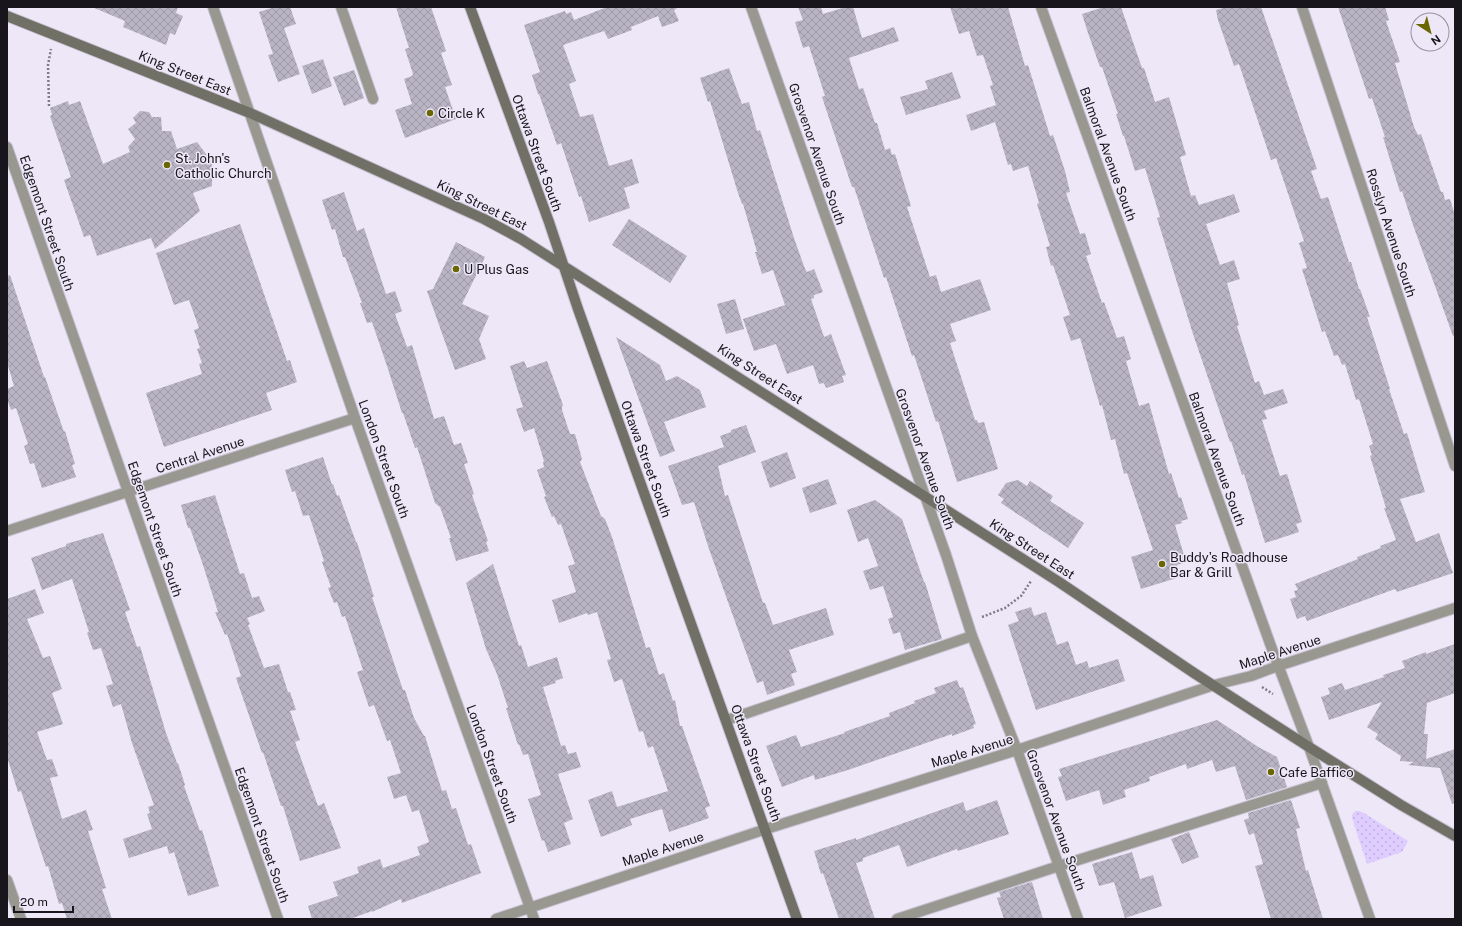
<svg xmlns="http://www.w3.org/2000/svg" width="1462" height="926" viewBox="0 0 1462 926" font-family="'Public Sans',sans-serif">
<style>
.grass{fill:url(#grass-dots)}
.building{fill:url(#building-cross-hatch)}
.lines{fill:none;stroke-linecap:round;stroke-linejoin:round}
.lane-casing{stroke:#c7c1d0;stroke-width:12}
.street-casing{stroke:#c7c1d0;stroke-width:12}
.secondary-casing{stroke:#c7c1d0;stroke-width:12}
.path{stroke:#7f7b86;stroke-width:2.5;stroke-dasharray:2 2;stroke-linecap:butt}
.lane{stroke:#989891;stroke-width:10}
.street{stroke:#989891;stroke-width:10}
.secondary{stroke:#707066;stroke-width:10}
.poi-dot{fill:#6a6700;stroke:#ede7f8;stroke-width:1.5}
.labels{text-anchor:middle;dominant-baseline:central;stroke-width:3;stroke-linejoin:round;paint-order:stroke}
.street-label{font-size:13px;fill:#18161c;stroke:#ede7f8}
.poi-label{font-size:13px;fill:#18161c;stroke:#ede7f8;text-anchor:start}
</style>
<defs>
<pattern id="grass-dots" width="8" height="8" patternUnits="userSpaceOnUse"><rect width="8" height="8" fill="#decdfe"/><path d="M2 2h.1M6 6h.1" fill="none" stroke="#beafd9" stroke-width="1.8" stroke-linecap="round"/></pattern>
<pattern id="building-cross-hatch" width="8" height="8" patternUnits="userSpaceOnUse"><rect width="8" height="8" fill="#b9b4c4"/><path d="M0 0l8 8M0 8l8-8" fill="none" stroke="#9e9aa8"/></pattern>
</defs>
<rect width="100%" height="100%" fill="#ede7f8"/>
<path class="grass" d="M1355,811H1359L1364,813L1408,841L1402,852L1367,864L1352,818V815Z"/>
<path class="building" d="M92,7H178L176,13L183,16L175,35L170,33L166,45L123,27L125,21Z
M275,7H290L296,24L284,28L300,74L278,82L268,55L273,54L259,12Z
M396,7H431L446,51L441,53L452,85L445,87L456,119L405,138L395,110L412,104L404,79L412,76L413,74L405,49L409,48Z
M607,7H679L674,10L679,21L662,27L658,16L631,27L632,30L608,39L604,31L563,45L576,81L569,84L580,117L593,114L609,166L632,159L639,183L624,188L630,208L589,222L581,196L579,197L561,143L557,145L539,94H538L532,75L540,72L524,25L565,11L566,14L571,12L574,20Z
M798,7H821L823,14L846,7H853L862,38L894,27L899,41L849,58L859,89L863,88L875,123H877L885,150L890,148L892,155L895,154L911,206L907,207L930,277L936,275L941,292L980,279L991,310L950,324L956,341L950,343L975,420H977L978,423L984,422L998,469L957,482L938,421L936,422L914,355L912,356L886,277L884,278L854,187H852L822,97L825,96L809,46L803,48L795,22L803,20Z
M950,7H1008L1025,66L1028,65L1050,136L1053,135L1065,171L1070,192L1066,193L1080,234L1085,233L1091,254L1086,256L1102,303L1104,302L1117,338L1124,336L1131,359L1126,361L1139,406L1149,403L1169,474L1171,473L1179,498L1181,497L1188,519L1181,521L1182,523L1175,525L1186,562L1177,565L1180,577L1141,589L1131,557L1153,550L1127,473L1124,474L1115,439L1111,440L1102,405L1100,406L1080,338L1071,341L1063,317L1070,315L1053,265L1051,266L1046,247L1050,246L1037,204L1039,203L1028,166L1013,171L1011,164L1008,165L995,122L971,131L966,115L996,105L990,86L993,85L983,55L977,56L969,31L959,34Z
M1104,7H1121L1142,68H1144L1155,102L1169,97L1186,155L1180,157L1191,196L1195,195L1199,205L1234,194L1240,212L1206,224L1220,265L1234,260L1240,279L1227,283L1239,325L1237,326L1255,383L1259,381L1264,395L1283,389L1288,403L1264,411L1267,419L1262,420L1280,476L1287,474L1302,522L1296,524L1299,532L1265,543L1244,474L1242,475L1231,441L1230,442L1193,334L1157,218L1160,217L1145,168L1135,171L1124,136H1123L1116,114H1118L1102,67H1100L1088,33L1082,14Z
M1227,7H1261L1317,169L1311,171L1321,199L1328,197L1349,262H1351L1359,289H1360L1370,317H1367L1390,389H1389L1404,434L1407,433L1425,492L1400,499L1416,542L1439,533L1453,573L1397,592L1395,589L1307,621L1305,616L1297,619L1290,599L1296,597L1294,591L1298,590L1295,584L1358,559L1357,557L1381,548L1380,546L1396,540L1384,508H1386L1370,456L1372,455L1369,446L1373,444L1359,399L1356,400L1345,364L1342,365L1338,355L1334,356L1325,331L1322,332L1302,269L1307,268L1299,243L1304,241L1276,158L1271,160L1239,64L1234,66L1218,20L1216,10Z
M1338,7H1385L1389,20L1386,21L1400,62L1395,63L1414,127L1418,135L1421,134L1441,192H1443L1445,200L1450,199L1455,215V336H1453L1413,225L1402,191L1400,192L1383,137H1385L1372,98L1369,99Z
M323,59L332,86L312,94L302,66Z
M729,68L742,104L749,102L757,131L760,130L794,238L805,269L807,272L814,269L823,292L814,295V298L811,299L824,337L831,334L846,375L842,376L844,382L826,388L824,383L819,384L813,365L787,374L776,344L754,351L743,319L785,305L773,270L762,274L755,252H757L743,204H742L738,193L710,101L708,102L700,78Z
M354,70L364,98L344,106L333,77Z
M952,72L961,98L906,115L900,97L928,89L925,81Z
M68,101L69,105L80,101L103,164L130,152L128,147L135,139L128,129L136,123L133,118L140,111L149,112L152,117H161L162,131H171L177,149L197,142L212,162V186L193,193L200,211L155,249L151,238L97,256L90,235L84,237L64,180L71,177L50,116L52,115L50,108Z
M344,192L357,231L364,228L386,294L395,291L402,311L395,314L407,347L412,345L434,419L444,416L454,445L461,443L468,463L464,464L474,494L472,495L488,541L486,542L489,551L456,561L449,538H451L440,507L435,503L417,447L415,448L403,413H402L387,366L372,322L367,323L360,303H362L345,257H343L335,229L332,230L322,200Z
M629,219L687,256L670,283L612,245Z
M240,224L287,361L290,360L297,382L266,393L272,410L164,447L146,393L202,374L199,364L202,363L197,349L200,348L194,330L199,328L189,300L174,305L156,253Z
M456,242L485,257L462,304L489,316L479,339L486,359L455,370L427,291L433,289Z
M10,275L44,377H45L64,432L65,431L75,464L72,465L76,477L42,488L34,463L30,464L24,446L28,444L16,408L11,410L7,399V389L14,386L7,362V276Z
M735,299L744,329L726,334L717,304Z
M616,337L660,365L666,381L677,376L700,390L706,407L664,422L675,451L660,457Z
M524,361L527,368L547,361L563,405L562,406V410L570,434H575L582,459L580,462L601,516L605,519L612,537L646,648L650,647L659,675L664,673L673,701L675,700L680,726H682L710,806L705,808L709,818L669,832L662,809L630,819L632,825L601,837L588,800L612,791L617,807L668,791L653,746L648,748L643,731L639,732L622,679L614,682L607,660L611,659L597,612L588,615L587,613L559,623L552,600L576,592L568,566L575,564L561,524L558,525L554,516L552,517L544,497L546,496L537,470L544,467L543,462L544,461L534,428L524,432L516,409L523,407L510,366Z
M746,425L756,452L718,466L725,496L728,495L763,603H765L773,625L826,608L834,635L789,650L797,672L791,674L795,685L767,695L763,681L757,683L709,549L694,502L682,505L668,466L724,447L720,436L731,432V430Z
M787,452L796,478L770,488L761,462Z
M323,457L332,485L333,484L337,496L339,495L356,542H357L374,597H372L403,690H405L414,718L424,736H425L442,791L446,790L452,809L456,808L468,845L471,844L481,873L402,903L401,899L372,912V911L350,919H312L308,906L338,896L333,882L359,873L357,867L380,859L383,868L420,855L417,847L429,842L419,810L412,812L406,795L394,799L387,777L401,773L390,740L387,741L374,705L369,707L357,672L363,670L345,616L342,617L337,602L334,603L328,588L331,587L322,562L324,561L309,515L303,516L295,491L292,492L285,470Z
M828,479L837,504L810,513L802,488Z
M1018,480L1027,486L1030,481L1053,496L1050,501L1084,523L1068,548L1001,503L1004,499L998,495L1006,483Z
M215,495L240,574L244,573L252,598L259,596L265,611L247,618L250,624L248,625L264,668L279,664L288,692H290L296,710L290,711L300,740L295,742L318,806L324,803L341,848L300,861L283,806H281L263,752L262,753L236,678L241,676L227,634L225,635L215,612H218L202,562L190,528H188L181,505Z
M875,500L902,519L924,582H925L942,639L905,650L900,632L893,634L888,619L893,617L883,586L870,590L863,571L878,566L868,538L858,542L847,510Z
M103,533L130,610L125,612L137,647L140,646L166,733L177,763H178L185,785L184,786L200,831L202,830L219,886L188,896L174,852L169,854L167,846L129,858L123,839L152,829L147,814L150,813L148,807L154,805L132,743L121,704L113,707L106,686L113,684L101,648L93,650L87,633L89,632L72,579L42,590L31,558L66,546V544Z
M493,564L519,646L521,645L528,667L557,657L563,678L555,681L556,683L543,687L561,746L565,745L568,754L576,752L581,767L558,774L573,819L564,823L571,844L548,852L544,840L542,841L528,799L541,795L528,754L523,755L519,744L518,745L506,708H508L497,674L486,649L466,583Z
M35,589L44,613L27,619L43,658L50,656L62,689L52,693L63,724L37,732L47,760L52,759L58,776L50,778L62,819L86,810L93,830L88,831L106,888L102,889L112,919H67L62,903L59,904L48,866L46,867L21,791L18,792L7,757V599Z
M1031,607L1034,616L1046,612L1057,645L1068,641L1076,665L1087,661L1089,668L1118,659L1125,681L1036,710L1008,625L1019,621L1015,612Z
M1455,644V693L1427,703L1424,734H1428L1426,759L1455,749V803L1452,804L1440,768L1408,765L1414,762L1400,761L1401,756L1375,739L1378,734L1367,727L1382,702L1329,720L1321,697L1330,694L1328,688L1342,683L1345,690L1384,677L1383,675L1405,668L1402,661L1426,652V654Z
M957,680L960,688L963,687L976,724L973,725L974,728L952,736V734L848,770L815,780L814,775L782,787L766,746L796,735L801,747L845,733L844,732L890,716L889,713L915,703L914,701L936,693L934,688Z
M1217,720L1260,748L1277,757L1287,787L1246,800L1235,766L1216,772L1212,760L1187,769L1186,764L1149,777L1150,781L1124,790L1126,797L1103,805L1099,790L1066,801L1058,777L1062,776L1059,769Z
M997,800L1009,834L958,851L957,849L907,867L899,845L863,858V861L856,863L875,919H839L823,873L821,874L814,851L856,838V840L963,802L966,811Z
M1291,800L1300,828L1296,829L1306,871L1308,870L1323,919H1271L1255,866L1263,864L1254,833L1249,835L1244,820L1249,818L1248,813Z
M1189,832L1199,857L1182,864L1171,839Z
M1132,852L1140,879L1153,875L1162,906L1125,918L1114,882L1099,886L1092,864Z
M1032,882L1043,919H1004L997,898L1001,897L999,892Z"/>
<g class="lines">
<defs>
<path id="lane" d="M341,7L373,99
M727,720L972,636
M897,919L1059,866L1322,783"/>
<path id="street" d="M213,7L355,418L534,919
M751,7L946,555L972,636L1017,750L1078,919
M1041,7L1272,649L1309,747L1370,919
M1302,7L1455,466
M7,147L278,919
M7,531L355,418
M7,880L21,919
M496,919L766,829L1017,750L1214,685L1251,676L1278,666L1455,608"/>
<path id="secondary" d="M470,7L549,222L578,309L797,919
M7,16L250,113L484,219L521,239L1059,582L1194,673L1309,747L1401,805L1455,836"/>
</defs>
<use href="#lane" class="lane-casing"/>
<use href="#street" class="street-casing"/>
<use href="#secondary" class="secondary-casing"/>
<path class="path" d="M49,106L48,65L51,49
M982,617L1005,608L1021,596L1031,581
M1262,687L1273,694"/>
<use href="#lane" class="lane"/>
<use href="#street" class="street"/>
<use href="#secondary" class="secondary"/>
</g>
<g class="poi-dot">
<circle cx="430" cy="113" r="4"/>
<circle cx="167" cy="165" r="4"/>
<circle cx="456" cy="269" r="4"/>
<circle cx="1162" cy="564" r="4"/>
<circle cx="1271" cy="772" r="4"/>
</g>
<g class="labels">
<g class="street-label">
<text transform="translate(185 73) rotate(22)">King Street East</text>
<text transform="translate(537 153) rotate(70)">Ottawa Street South</text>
<text transform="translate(817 154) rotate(71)">Grosvenor Avenue South</text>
<text transform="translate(1108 154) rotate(70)">Balmoral Avenue South</text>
<text transform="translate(482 205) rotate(26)">King Street East</text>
<text transform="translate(47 223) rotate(71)">Edgemont Street South</text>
<text transform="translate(1391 233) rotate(72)">Rosslyn Avenue South</text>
<text transform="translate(760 374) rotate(33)">King Street East</text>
<text transform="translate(200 455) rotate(-18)">Central Avenue</text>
<text transform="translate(384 459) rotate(70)">London Street South</text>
<text transform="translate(646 459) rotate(70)">Ottawa Street South</text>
<text transform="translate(925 459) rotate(70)">Grosvenor Avenue South</text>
<text transform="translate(1217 459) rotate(70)">Balmoral Avenue South</text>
<text transform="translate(155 529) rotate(71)">Edgemont Street South</text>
<text transform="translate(1032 549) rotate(33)">King Street East</text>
<text transform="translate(1280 652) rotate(-18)">Maple Avenue</text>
<text transform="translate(972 751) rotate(-17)">Maple Avenue</text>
<text transform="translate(756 763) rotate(70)">Ottawa Street South</text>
<text transform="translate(492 764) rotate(70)">London Street South</text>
<text transform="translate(1056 820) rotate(70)">Grosvenor Avenue South</text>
<text transform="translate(262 835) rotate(71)">Edgemont Street South</text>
<text transform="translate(663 849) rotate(-18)">Maple Avenue</text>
</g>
<g class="poi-label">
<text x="438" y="113">Circle K</text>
<text x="175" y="158">St. John's<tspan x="175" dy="15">Catholic Church</tspan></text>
<text x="464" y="269">U Plus Gas</text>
<text x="1170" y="557">Buddy's Roadhouse<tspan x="1170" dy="15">Bar &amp; Grill</tspan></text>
<text x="1279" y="772">Cafe Baffico</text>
</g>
</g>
<rect width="1462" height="926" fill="none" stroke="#18161c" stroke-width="16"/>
<g transform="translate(1430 32) rotate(144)"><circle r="19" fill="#ede7f8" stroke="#9893a0"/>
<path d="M0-3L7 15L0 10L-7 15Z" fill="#6a6700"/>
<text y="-6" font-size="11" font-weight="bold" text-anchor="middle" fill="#18161c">N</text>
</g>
<path d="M14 906v6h59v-6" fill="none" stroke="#18161c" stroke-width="2"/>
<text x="20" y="906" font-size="12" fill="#18161c" stroke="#ede7f8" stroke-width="3" paint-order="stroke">20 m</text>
</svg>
